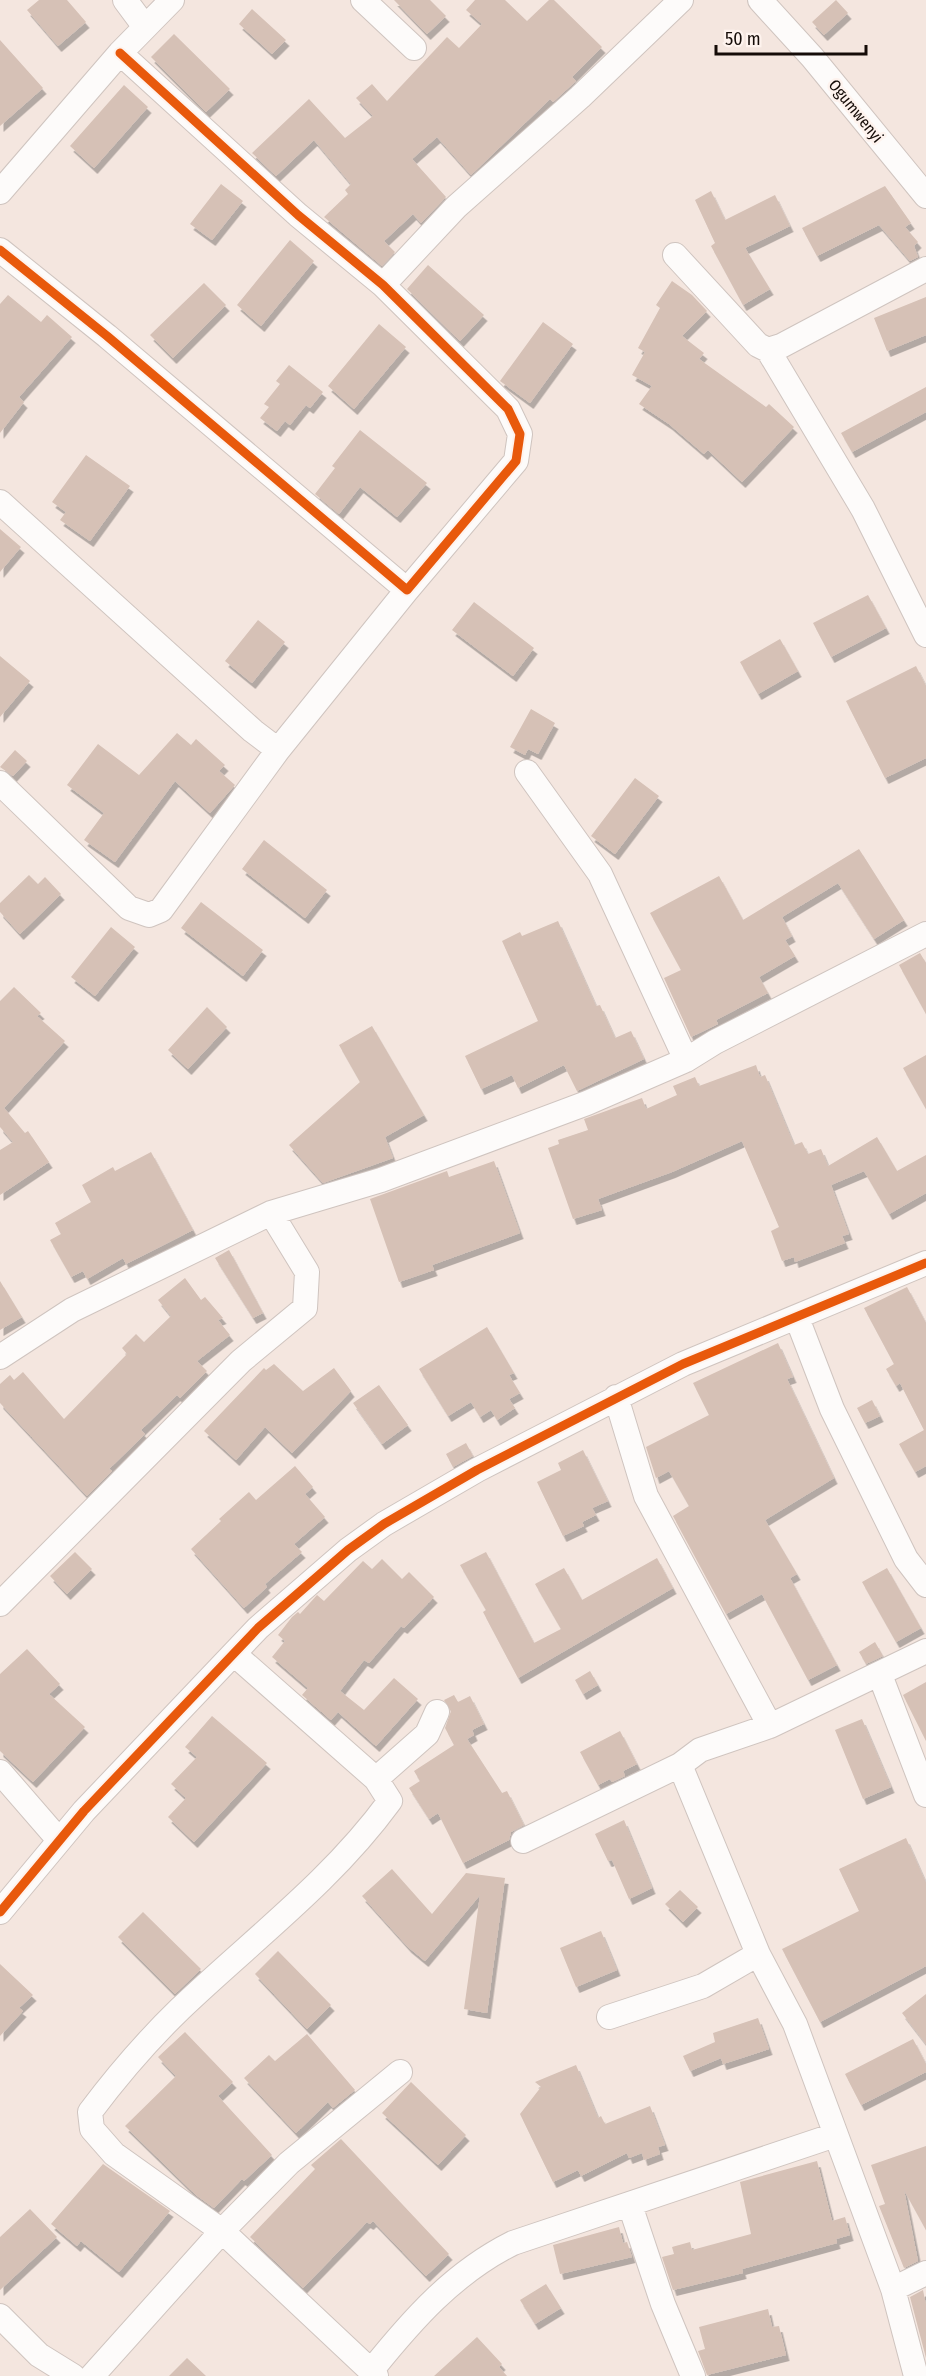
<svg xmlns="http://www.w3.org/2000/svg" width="926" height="2376" viewBox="0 0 926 2376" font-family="'Fira Sans Condensed',sans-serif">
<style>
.building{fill:#d6c1b6;filter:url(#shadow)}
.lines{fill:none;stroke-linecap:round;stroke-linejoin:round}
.street-casing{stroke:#cfc4bf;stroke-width:26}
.street{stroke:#fdfbfa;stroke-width:24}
.cycleway-casing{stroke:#fef3ee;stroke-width:13}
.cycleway{stroke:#e8590c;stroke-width:9}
.labels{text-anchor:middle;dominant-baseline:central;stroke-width:5;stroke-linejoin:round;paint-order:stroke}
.street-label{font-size:16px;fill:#150c08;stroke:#fef3ee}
</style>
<defs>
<filter id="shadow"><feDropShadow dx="3.5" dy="6" stdDeviation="0" flood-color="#0004"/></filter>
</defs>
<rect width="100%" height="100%" fill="#f4e6df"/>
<path class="building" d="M39,0H67L86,22L58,46L27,10Z
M394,0H430L446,16L427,34Z
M475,0H505L527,21L549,0H554L602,47L572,77L576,81L553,102L550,99L471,175L437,137L412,159L446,197L421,223L413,214L384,241L395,252L382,266L324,217L348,194L345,190L351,184L314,140L276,176L252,153L309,99L345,138L373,116L356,98L372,84L387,101L447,37L459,48L482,24L466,10Z
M836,0L848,13L824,35L812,22Z
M252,9L286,40L272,54L239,24Z
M174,34L230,89L206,112L151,57Z
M0,40L43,88L0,126Z
M124,85L148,107L94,168L70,146Z
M221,184L243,201L212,240L190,224Z
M885,186L911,223L905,227L918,242L914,246L918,257L910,261L879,225L817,256L802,228Z
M711,191L725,220L775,195L790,226L745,248L770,289L743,305L711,246L715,243L695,200Z
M290,240L314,261L261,326L237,305Z
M428,265L484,315L460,341L407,289Z
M672,281L692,295L707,311L682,336L704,353L699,359L766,407L769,404L794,427L742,482L708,450L704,454L669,424L639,404L652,386L632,375L645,352L638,348L660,308L656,305Z
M204,283L226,305L173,358L150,335Z
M8,295L41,322L47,315L72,337L19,397L24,402L0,433V304Z
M926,297V335L887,351L874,318Z
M543,322L573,344L530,403L500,381Z
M379,324L406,347L354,409L328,386Z
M289,365L323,392L310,408L306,405L290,425L285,421L277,431L260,418L269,407L264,404L280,384L276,381Z
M926,387V412L852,452L841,433Z
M360,430L427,483L397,517L360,487L339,514L315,494L335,468L332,466Z
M86,455L130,486L90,541L60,520L66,512L52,502Z
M0,529L21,547L0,572Z
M868,595L886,628L831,657L813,623Z
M474,602L534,648L513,676L452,630Z
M258,620L285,642L252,683L225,661Z
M780,639L798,671L758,694L740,662Z
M0,656L30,681L0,717Z
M916,666L926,686V758L885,778L846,701Z
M531,709L555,723L538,754L528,749L525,755L510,747Z
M177,733L191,745L196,739L225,765L219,771L235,785L210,813L175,781L115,862L84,840L104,813L67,785L98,744L139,775Z
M15,750L27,761L13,776L0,767Z
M635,778L659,796L615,854L591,836Z
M264,840L327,890L305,918L242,869Z
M859,849L904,920L874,939L838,883L782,917L792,936L785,940L795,956L759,977L768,993L716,1020L718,1024L691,1037L664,978L681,970L650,913L719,876L743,920Z
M29,875L38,884L45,877L61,894L20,934L0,912V903Z
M201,902L263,950L243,976L181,928Z
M558,921L596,1006L600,1005L615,1038L631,1031L644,1059L577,1091L564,1065L518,1088L512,1075L481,1089L465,1056L538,1021L502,941L520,932L522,936Z
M111,927L135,947L95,996L71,977Z
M920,953L926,963V1014L899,965Z
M14,987L41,1013L37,1016L65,1041L4,1108L25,1133L28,1131L49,1162L0,1195V1150L13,1142L0,1127V1001Z
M207,1007L227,1027L188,1069L168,1050Z
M372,1026L424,1115L385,1137L393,1158L323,1183L289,1145L360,1082L339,1045Z
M926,1055V1109L903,1068Z
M756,1065L760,1077L765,1075L794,1145L802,1142L808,1154L821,1149L828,1166L877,1137L897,1171L926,1155V1193L889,1214L864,1171L831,1185L849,1234L842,1236L845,1243L795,1262L794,1257L782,1261L771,1231L779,1227L742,1141L672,1172L598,1199L602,1210L573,1219L548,1148L559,1144L558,1140L588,1130L584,1119L595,1115L642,1098L646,1109L677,1095L673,1086L695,1077L699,1086Z
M151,1152L193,1230L126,1264L123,1258L87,1279L83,1271L71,1277L50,1240L61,1234L55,1223L91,1202L82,1185L113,1167L115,1171Z
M494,1161L520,1233L432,1265L434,1270L399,1282L370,1199L447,1171L449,1177Z
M229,1250L263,1313L253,1318L215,1258Z
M185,1278L201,1300L205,1297L223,1318L218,1320L230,1335L197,1361L207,1371L180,1398L177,1395L141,1430L145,1434L109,1469L112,1471L87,1496L0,1403V1384L10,1375L14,1380L23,1372L64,1419L127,1354L122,1348L136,1334L144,1342L171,1316L158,1300Z
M0,1281L22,1317L0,1330Z
M907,1287L926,1323V1466L915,1472L899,1444L924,1430L900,1383L896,1386L886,1369L894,1364L864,1308Z
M487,1327L514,1373L509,1375L520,1393L509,1399L515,1408L497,1420L491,1410L480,1417L471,1402L448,1416L419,1369Z
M778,1343L793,1377L787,1379L834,1478L765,1520L797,1574L790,1578L837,1665L808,1680L762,1594L726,1614L673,1516L689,1506L669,1471L656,1478L646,1447L709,1415L693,1383Z
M274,1364L303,1391L334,1368L351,1391L292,1453L265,1427L236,1460L204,1431L264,1368L266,1370Z
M379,1385L408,1425L382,1444L353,1403Z
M872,1400L880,1416L865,1423L857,1408Z
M466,1443L473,1456L453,1467L446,1454Z
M583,1450L608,1501L592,1508L596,1515L582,1522L584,1526L563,1536L537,1482L561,1470L558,1463Z
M295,1466L313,1487L305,1494L325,1517L294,1544L302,1552L265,1584L267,1587L244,1608L191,1549L221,1521L219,1519L249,1492L256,1500Z
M75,1552L92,1569L67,1594L50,1576Z
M486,1552L534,1643L561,1629L535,1584L564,1568L582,1600L657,1558L673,1588L518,1678L483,1612L486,1610L460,1565Z
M382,1559L402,1579L409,1572L434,1597L404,1628L401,1626L369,1663L364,1660L340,1691L364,1710L394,1678L418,1699L376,1746L338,1712L331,1720L302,1695L308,1688L272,1657L285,1641L278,1635L292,1617L298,1612L300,1614L317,1595L324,1601L363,1561L372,1569Z
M887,1568L921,1628L896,1642L862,1582Z
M875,1642L883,1656L866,1664L859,1652Z
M27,1649L60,1684L49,1694L85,1727L33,1782L0,1751V1674Z
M590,1671L598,1685L583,1694L575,1680Z
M926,1682V1741L903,1695Z
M454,1695L458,1702L470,1696L484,1724L472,1730L474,1735L467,1739L502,1793L507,1791L524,1825L511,1832L509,1840L463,1863L438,1813L429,1819L409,1788L420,1781L414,1771L454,1745L445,1728L451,1711L444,1700Z
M212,1716L267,1763L194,1842L168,1817L186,1798L171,1784L197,1757L185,1747Z
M862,1719L891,1787L863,1799L835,1730Z
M620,1731L637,1764L623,1771L625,1776L612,1782L610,1779L598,1785L580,1752Z
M624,1820L652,1888L629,1899L612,1860L608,1861L595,1834Z
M906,1838L926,1883V1966L820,2022L782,1949L859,1911L839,1869Z
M392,1869L432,1914L466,1873L505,1878L487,2013L464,2009L480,1895L425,1961L408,1947L362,1896Z
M680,1890L698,1907L683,1922L665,1904Z
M143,1912L201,1969L175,1994L118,1937Z
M601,1931L617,1970L576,1987L560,1948Z
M278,1951L331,2005L307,2029L255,1974Z
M0,1964L33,1995L19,2008L23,2011L0,2036Z
M926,1994V2044L902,2013Z
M758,2018L769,2049L723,2064L721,2058L690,2071L683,2056L715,2042L713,2033Z
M185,2032L233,2082L218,2096L272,2155L244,2181L242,2179L214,2208L196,2195L125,2126L176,2076L158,2057Z
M307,2034L355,2090L333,2108L328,2102L296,2133L244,2078L269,2055L275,2061Z
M913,2039L926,2064V2072L861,2105L845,2074Z
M576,2065L598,2118L601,2116L605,2124L650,2106L665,2145L658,2147L660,2154L644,2160L642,2153L629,2158L627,2153L581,2176L578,2170L553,2182L520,2114L541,2087L535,2082Z
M411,2082L466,2135L438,2165L382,2113Z
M341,2139L449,2254L426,2276L373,2221L370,2224L367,2222L303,2288L250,2237L315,2169L311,2165Z
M926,2146V2230L904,2190L918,2261L904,2268L879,2206L885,2204L871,2165Z
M817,2161L832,2221L845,2217L850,2235L836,2239L837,2243L742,2269L743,2273L673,2290L662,2257L674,2254L672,2247L690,2242L692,2250L751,2234L740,2182Z
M103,2164L170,2211L119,2272L81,2241L77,2246L51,2224Z
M30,2209L57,2237L0,2290V2237Z
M619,2227L623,2243L627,2242L632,2257L560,2274L553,2245Z
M546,2284L561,2308L535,2324L520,2300Z
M923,2290L926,2305V2358L910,2297Z
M768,2309L772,2327L779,2326L786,2355L707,2375L698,2351L705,2349L699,2327Z
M477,2337L502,2364L499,2367L507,2376H434Z
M187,2358L206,2376H169Z"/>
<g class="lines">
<defs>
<path id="street" d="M125,0L145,27
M363,0L414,48
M760,0L812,57L926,196
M0,192L120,53L172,0
M0,250L107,336L407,590L516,461L520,434L508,409L383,285L298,215L120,53
M675,255L758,345L768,350L781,346L926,269
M383,285L456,207L580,97L681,0
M768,350L863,509L926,635
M0,502L253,731L278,750
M527,772L600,874L686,1060
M0,783L129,908L149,915L161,910L278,750L407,590
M797,1318L832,1409L906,1559L926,1585
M0,1357L72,1310L271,1213L381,1180L587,1103L686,1060L715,1042L926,934
M616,1397L646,1496L770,1726
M0,1604L241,1361L305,1308L307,1272L271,1213
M234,1654L376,1779L390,1801C331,1882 251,1941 180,2009C148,2040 117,2076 90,2112L92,2129L114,2154L222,2231L371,2371
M880,1675L926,1795
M0,1772L59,1840
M376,1779L427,1734L437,1712
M523,1841L680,1765
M0,1912L84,1811L258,1628L348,1550L384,1524L477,1470L683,1364L926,1263
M609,2017L703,1986L758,1954
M630,2205L663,2304L693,2376
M893,2289L926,2273
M0,2316L39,2355L73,2376
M92,2376L222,2231L289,2163L400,2072
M376,2376L371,2371C412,2320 453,2273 513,2243L835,2135
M916,2376L893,2289L795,2024L758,1954L680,1765L700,1750L770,1726L926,1651"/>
</defs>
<use href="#street" class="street-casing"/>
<use href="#street" class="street"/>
<defs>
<path id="cycleway" d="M0,250L107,336L407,590L516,461L520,434L508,409L383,285L298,215L120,53
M0,1912L84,1811L258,1628L348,1550L384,1524L477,1470L683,1364L926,1263"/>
</defs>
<use href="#cycleway" class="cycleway-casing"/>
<use href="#cycleway" class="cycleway"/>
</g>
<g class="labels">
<g class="street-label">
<text transform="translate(856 111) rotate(51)">Ogumwenyi</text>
</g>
</g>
<path d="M716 45v9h150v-9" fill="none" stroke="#150c08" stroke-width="3"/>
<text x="725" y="45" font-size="18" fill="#150c08" stroke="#fef3ee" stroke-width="4.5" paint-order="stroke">50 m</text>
</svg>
